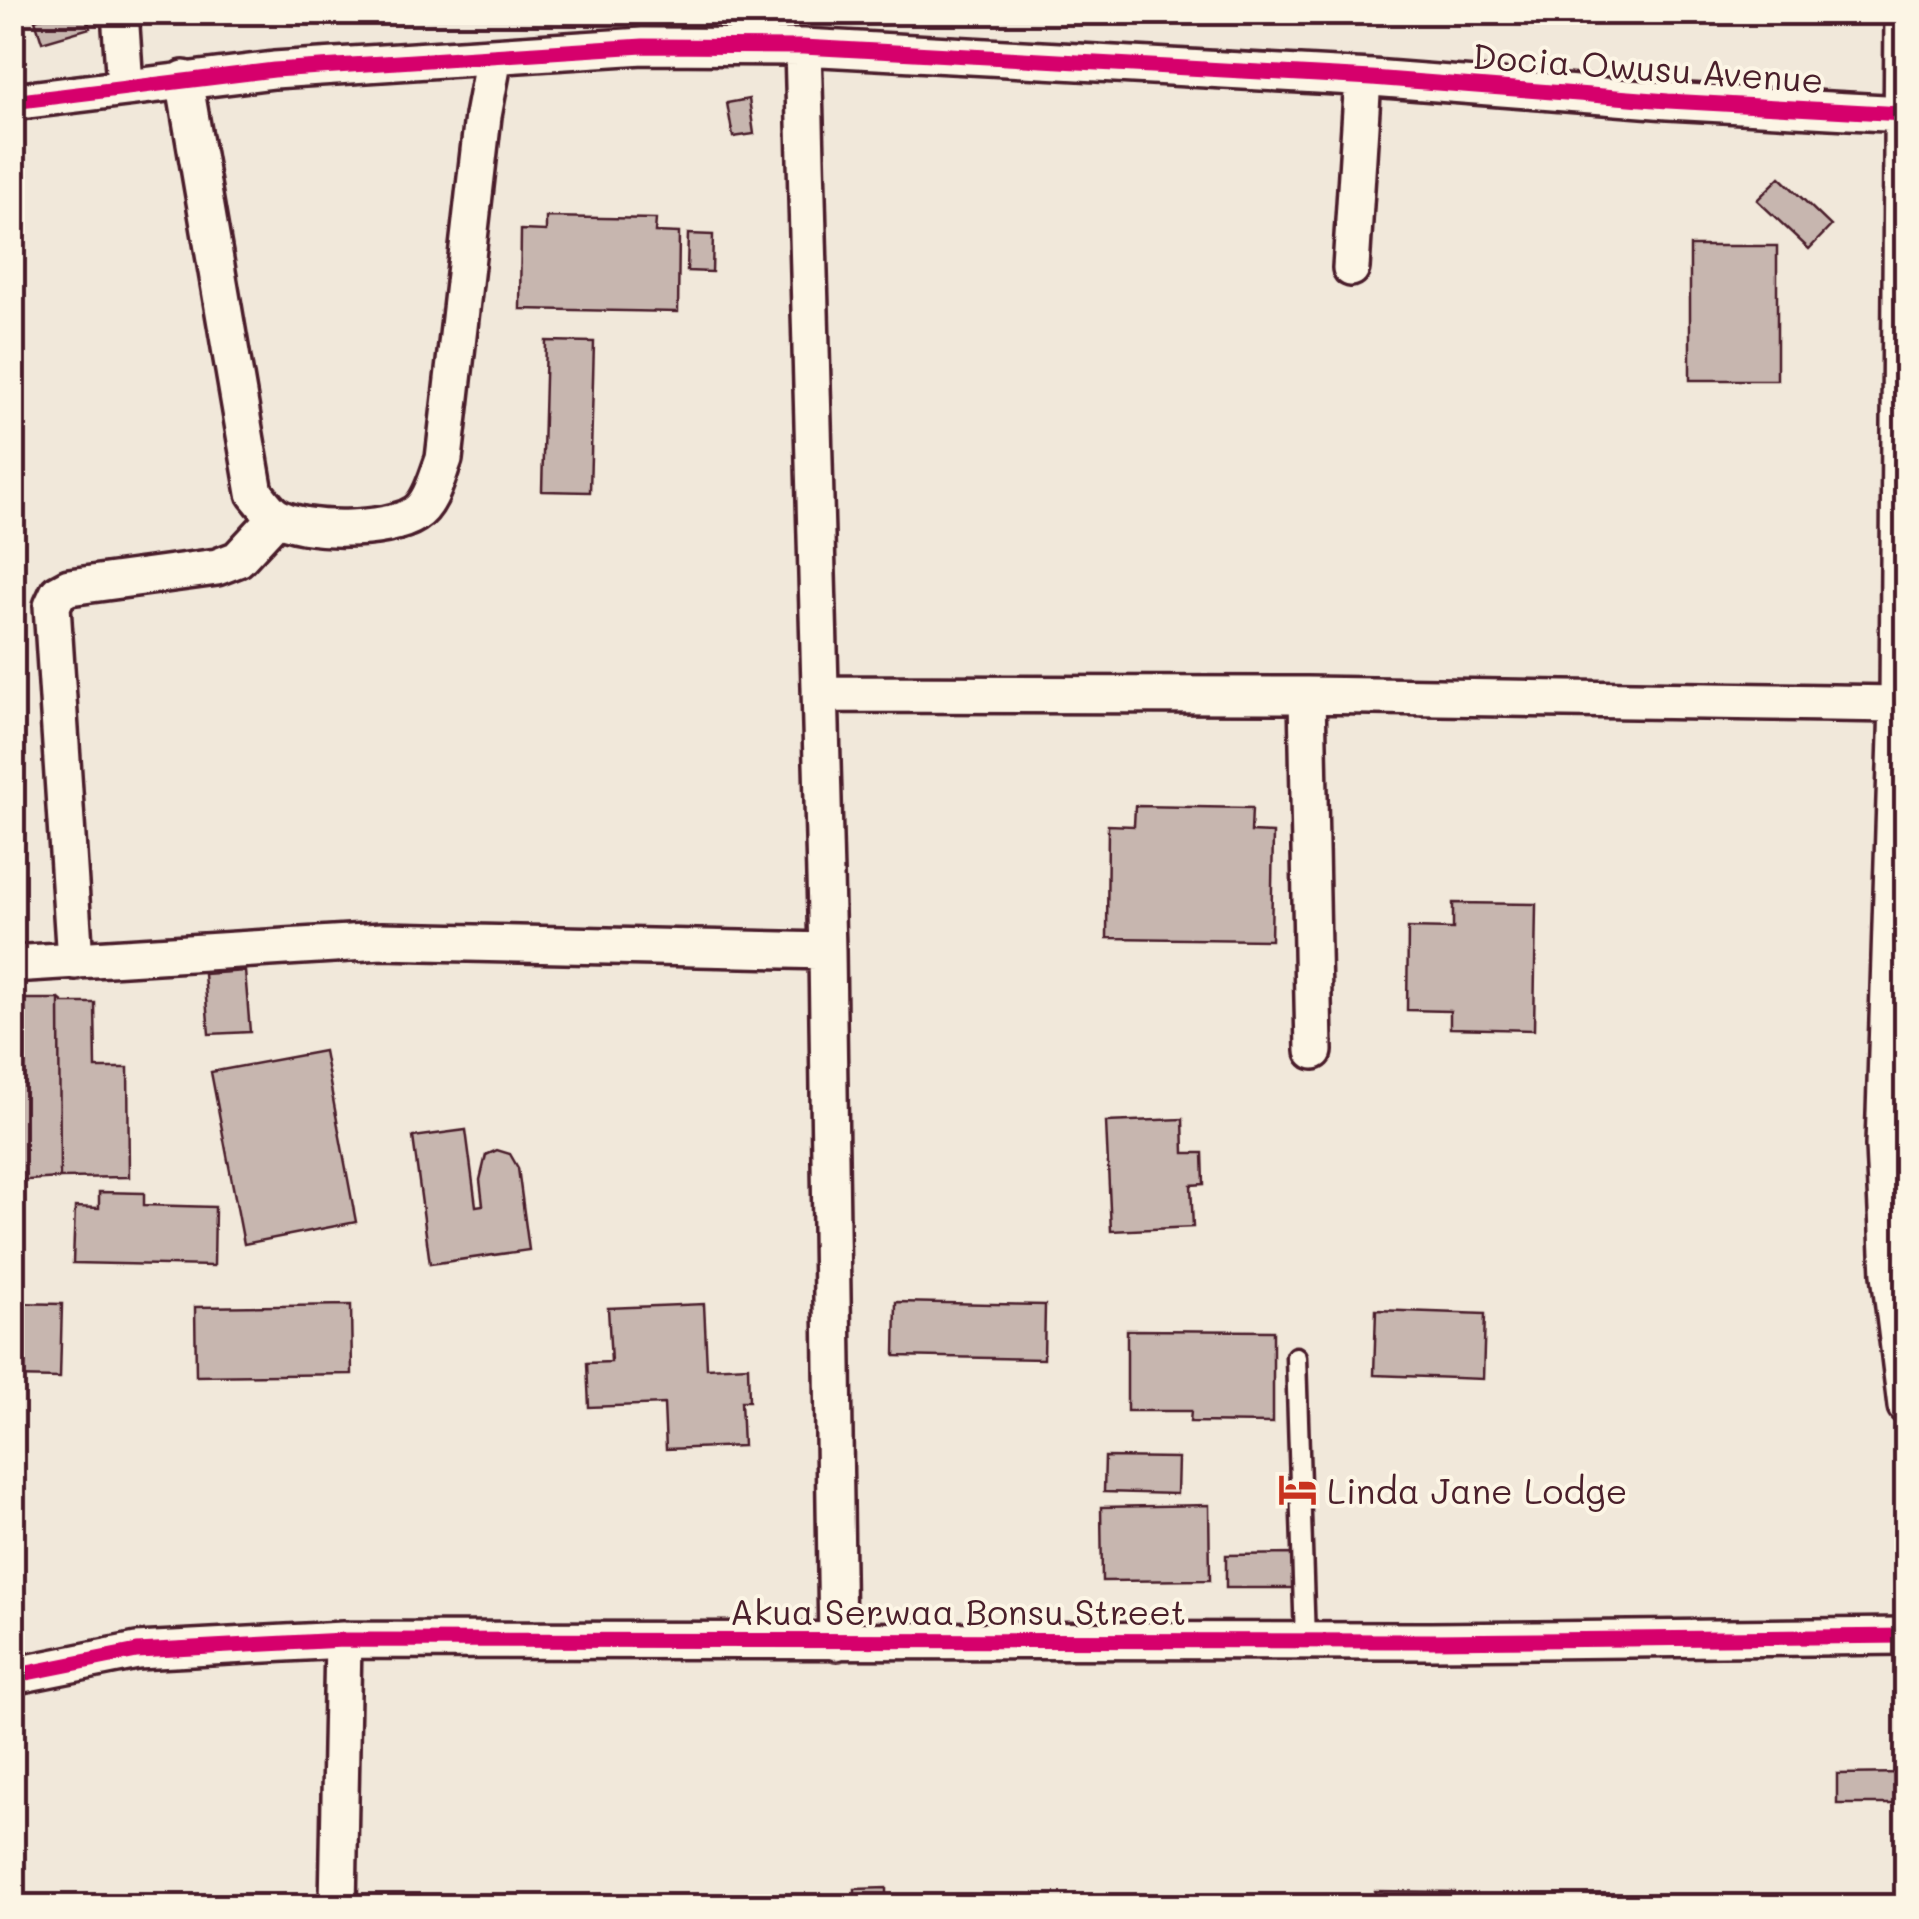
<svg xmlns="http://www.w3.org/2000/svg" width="1919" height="1919" viewBox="0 0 1919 1919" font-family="Mali,sans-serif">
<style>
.building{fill:#c7b6af;stroke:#4a1f2b;stroke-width:2.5}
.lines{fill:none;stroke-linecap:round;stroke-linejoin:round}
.lane-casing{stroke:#4a1f2b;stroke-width:25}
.street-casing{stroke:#4a1f2b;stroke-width:42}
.lane{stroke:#fcf5e5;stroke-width:18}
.street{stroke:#fcf5e5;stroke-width:35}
.cycleway-casing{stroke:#fcf5e5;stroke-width:21}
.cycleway{stroke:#d6006c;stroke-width:15}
.labels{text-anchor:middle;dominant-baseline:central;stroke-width:8;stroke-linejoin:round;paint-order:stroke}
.street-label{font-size:35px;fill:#4a1f2b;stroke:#fcf5e5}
.poi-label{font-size:35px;fill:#4a1f2b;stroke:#fcf5e5;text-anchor:start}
</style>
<rect width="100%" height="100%" fill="#f1e8da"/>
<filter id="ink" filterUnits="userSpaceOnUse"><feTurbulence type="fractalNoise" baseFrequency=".01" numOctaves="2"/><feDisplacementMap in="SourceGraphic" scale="20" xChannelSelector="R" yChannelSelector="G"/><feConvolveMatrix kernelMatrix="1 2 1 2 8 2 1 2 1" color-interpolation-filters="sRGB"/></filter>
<g filter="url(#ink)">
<path class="building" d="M58,12H85L90,28L42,42L35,20Z
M749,99L754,134L733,137L727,103Z
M1780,177L1831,226L1809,249L1757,200Z
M546,217L656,219L655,232L679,233L678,312L520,309L521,230L546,231Z
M688,234L713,235L712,272L687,271Z
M1690,246H1777V380H1690Z
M546,341L594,342L590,492L542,491Z
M1135,806L1252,808L1251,832L1273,833L1271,940L1107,938L1108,825L1134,826Z
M1453,903L1536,904L1534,1030L1450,1028V1011L1407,1010L1408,928L1453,929Z
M245,971L250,1032L209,1034L204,974Z
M14,999H59L60,1178L12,1181Z
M59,999L64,1003H95L96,1068H128L129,1177L60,1178Z
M324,1051L356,1222L244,1244L211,1072Z
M1183,1119L1184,1153H1203L1204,1184L1191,1185L1193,1227L1111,1231L1106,1122Z
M466,1130L476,1206L483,1205L480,1180L486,1155L497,1150L510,1154L518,1168L529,1250L430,1264L413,1137Z
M99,1192L144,1193V1205L215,1207L214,1266L73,1263L75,1207L99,1208Z
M896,1302L1045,1305L1044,1359L895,1356Z
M12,1303L62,1304L60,1378L12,1377Z
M704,1304L707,1368L748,1366L749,1401H741L743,1446L666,1449L664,1404L589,1407L587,1363L611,1362L608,1308Z
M351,1305L352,1374L196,1376L195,1307Z
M1376,1310L1485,1314L1483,1379L1374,1375Z
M1127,1330L1273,1331V1423L1190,1422L1191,1411H1127Z
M1105,1457L1178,1458L1177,1494L1104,1492Z
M1209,1505L1210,1580L1102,1581L1101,1507Z
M1294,1554V1588H1226V1555Z
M1906,1773V1804H1837V1774Z
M886,1888V1906H855V1889Z
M1375,1891L1454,1892V1906H1375Z
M669,1902H719V1906H669Z"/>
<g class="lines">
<defs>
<path id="lane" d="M1296,1357L1305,1641"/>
<path id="street" d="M120,12L125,86
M1903,12L1898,704L1884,1146L1890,1274L1906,1406
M803,47L827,951L837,1642
M184,79L255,493C261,500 268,511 276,516C303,533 388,532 415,514C431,504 437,477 444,459L483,116L494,57
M12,102L274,70L643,46L803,47L1372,78L1668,101L1903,114
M1351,268L1363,78
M820,694L1307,695L1898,704
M1307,695L1314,1051
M75,961L52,606L58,593L69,587L217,567L238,559L277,517
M12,964L382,941L827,951
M12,1676L137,1651L343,1640L1430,1641L1906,1636
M338,1906L343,1640"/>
</defs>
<use href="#lane" class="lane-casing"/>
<use href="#street" class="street-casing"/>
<use href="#lane" class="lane"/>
<use href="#street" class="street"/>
<defs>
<path id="cycleway" d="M12,102L274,70L643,46L803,47L1372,78L1668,101L1903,114
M12,1676L137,1651L343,1640L1430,1641L1906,1636"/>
</defs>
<use href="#cycleway" class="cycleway-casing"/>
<use href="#cycleway" class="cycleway"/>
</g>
</g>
<defs>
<symbol id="hotel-bare" viewBox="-9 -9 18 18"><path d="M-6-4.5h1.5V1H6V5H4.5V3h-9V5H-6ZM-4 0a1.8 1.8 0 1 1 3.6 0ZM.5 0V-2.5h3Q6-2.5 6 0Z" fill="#c8321e" stroke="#fcf5e5" stroke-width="2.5" paint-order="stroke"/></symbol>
</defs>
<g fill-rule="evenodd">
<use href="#hotel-bare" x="1270" y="1462" width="55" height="55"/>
</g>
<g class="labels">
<g class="street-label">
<text transform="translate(1648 67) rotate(4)">Docia Owusu Avenue</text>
<text x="958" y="1611">Akua Serwaa Bonsu Street</text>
</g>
<g class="poi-label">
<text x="1327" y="1490">Linda Jane Lodge</text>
</g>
</g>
<rect width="1919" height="1919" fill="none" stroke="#fcf5e5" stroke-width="50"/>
<rect x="25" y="25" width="1869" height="1869" fill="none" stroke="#4a1f2b" stroke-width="4" filter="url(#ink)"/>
</svg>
